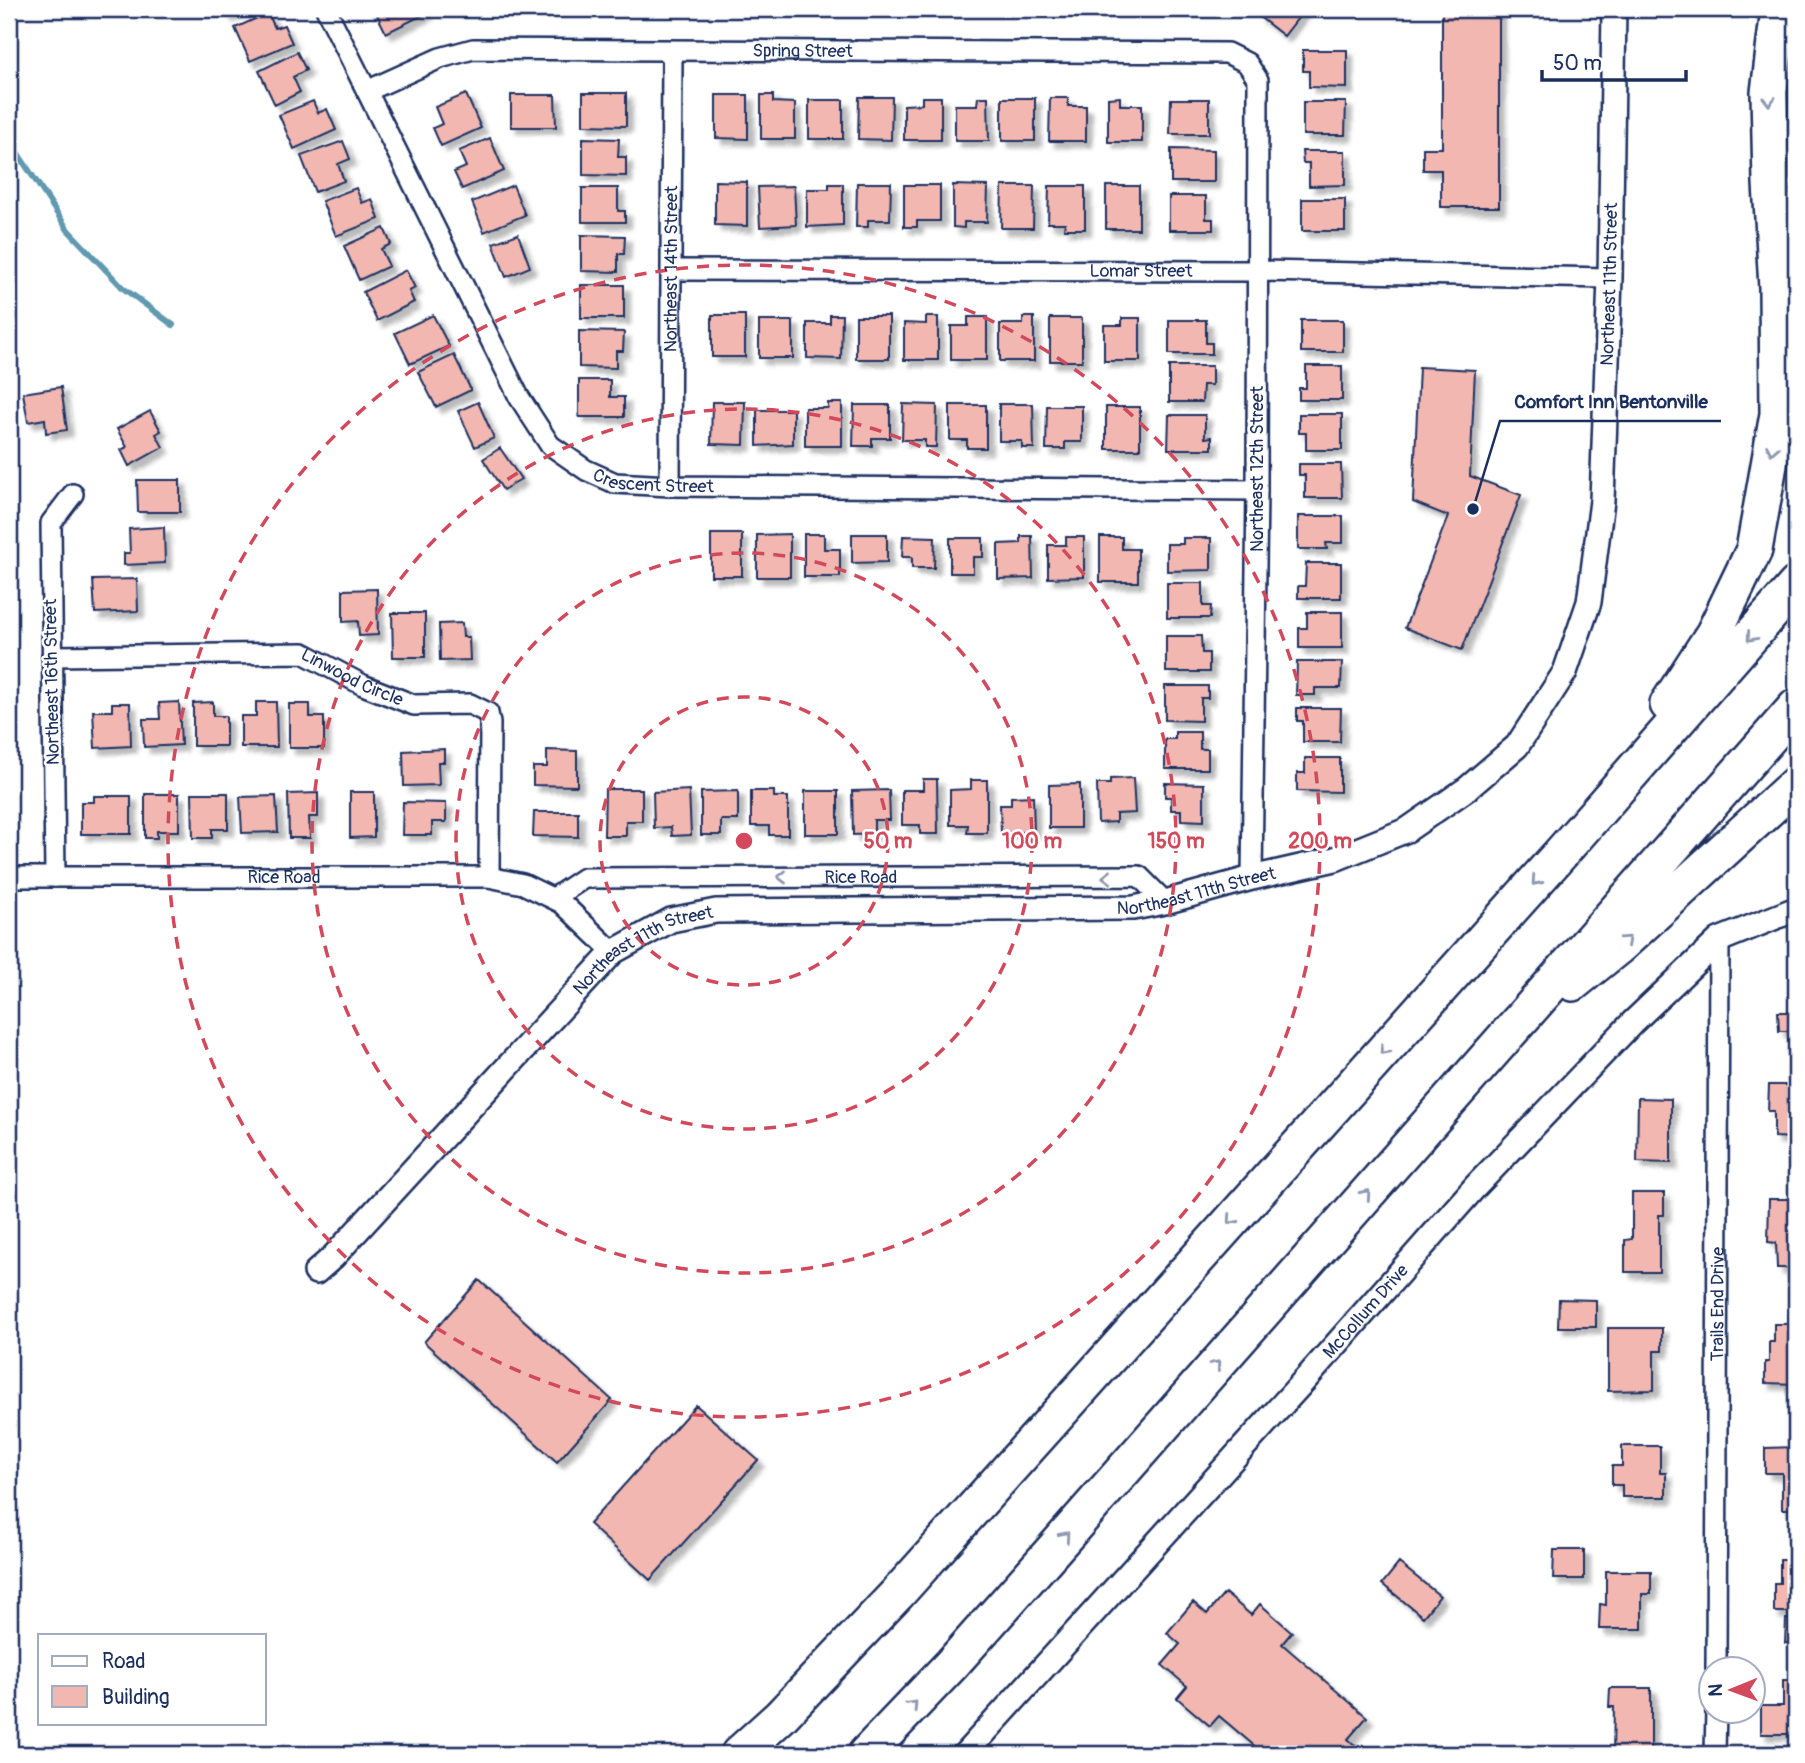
<svg xmlns="http://www.w3.org/2000/svg" width="1805" height="1763" viewBox="0 0 1805 1763" font-family="Pangolin,sans-serif">
<style>
.lines{fill:none;stroke-linecap:round;stroke-linejoin:round}
.stream{stroke:#6099b0;stroke-width:6}
.building{fill:#f2b7b0;stroke:#1b2f5e;stroke-width:2;filter:url(#shadow)}
.minor-casing{stroke:#1b2f5e;stroke-width:24}
.tertiary-casing{stroke:#1b2f5e;stroke-width:28}
.motorway-casing{stroke:#1b2f5e;stroke-width:40}
.minor{stroke:#fff;stroke-width:19}
.tertiary{stroke:#fff;stroke-width:23}
.motorway{stroke:#fff;stroke-width:35}
.oneway{stroke:#8d97ae}
.ring{fill:none;stroke:#d1495b;stroke-width:3.5;stroke-dasharray:12 9}
.labels{text-anchor:middle;dominant-baseline:central;stroke-width:5;stroke-linejoin:round;paint-order:stroke}
.street-label{font-size:18px;fill:#1b2f5e;stroke:#fff}
.centre{fill:#d1495b;stroke:#fff;stroke-width:3.5}
.ring-label{font-size:21px;text-anchor:middle;font-weight:bold;fill:#d1495b;stroke:#fff;stroke-width:5;stroke-linejoin:round;paint-order:stroke}
.leader{fill:none;stroke:#1b2f5e;stroke-width:2.5}
.callout-dot{fill:#1b2f5e;stroke:#fff;stroke-width:2.5}
.callout-label{font-size:19px;text-anchor:middle;font-weight:bold;fill:#1b2f5e;stroke:#fff;stroke-width:5;stroke-linejoin:round;paint-order:stroke}
</style>
<defs>
<filter id="shadow"><feDropShadow dx="6" dy="6" stdDeviation="2" flood-color="#0004"/></filter>
</defs>
<rect width="100%" height="100%" fill="#fff"/>
<filter id="ink" filterUnits="userSpaceOnUse"><feTurbulence type="fractalNoise" baseFrequency=".0143" numOctaves="2"/><feDisplacementMap in="SourceGraphic" scale="14" xChannelSelector="R" yChannelSelector="G"/><feConvolveMatrix kernelMatrix="1 2 1 2 8 2 1 2 1" color-interpolation-filters="sRGB"/></filter>
<g filter="url(#ink)">
<g class="lines">
<path class="stream" d="M9,123L13,146L68,230L123,288L173,325"/>
</g>
<path class="building" d="M224,9H245L227,16Z
M384,9H425L427,13L386,33L377,15L385,12Z
M1262,9H1305L1284,36L1257,15Z
M1442,9H1499V207H1441V170H1423V148H1442Z
M268,13L275,28L284,25L292,43L250,61L235,28Z
M1303,50H1347V88L1309,87V71H1303Z
M297,52L306,70L293,77L300,92L275,105L259,71Z
M583,93H626V126L583,125Z
M466,94L481,128L441,146L433,128L442,124L435,107Z
M511,95H555L556,127H511Z
M716,95H748V139L716,138Z
M761,95H773V102L795,103V139H761Z
M859,97H892L891,140L858,139Z
M922,97H941V140H904V105L922,104Z
M978,97H988L989,141H955V105H977Z
M1120,97V105H1142V142H1108V98Z
M1002,98H1035V141H1002Z
M1050,98H1068V106H1086V141H1049Z
M1171,99H1209V134H1170Z
M809,100H843V139H809Z
M313,101L318,113L327,109L336,130L294,149L279,115Z
M1303,102H1346L1345,135H1303Z
M490,138L504,171L462,189L454,172L466,167L459,151Z
M583,138L619,139L618,157H626V176L583,175Z
M343,141L350,159L338,164L344,181L315,192L301,156Z
M1171,149L1214,150V182H1171Z
M1302,151H1345V185L1309,186V163H1303Z
M715,181L747,182V226L715,225Z
M857,183H891L890,220H868V227H856Z
M829,184H843V225L807,227V189H829Z
M513,185L525,215L484,232L472,202Z
M904,185H940V221H917V227H904Z
M953,185L988,186L987,222H964V228L953,227Z
M794,186L796,225L760,227L758,187Z
M1002,186H1034L1033,228H1001Z
M1049,186H1085V229H1064L1065,223H1048Z
M1106,186H1139V229H1106Z
M356,188L362,203L372,199L379,219L336,236L322,201Z
M582,188H618V211H625V222H582Z
M1169,196H1206V219H1213V230H1169Z
M1302,199H1345V231H1302Z
M384,228L391,244L381,249L389,266L359,280L344,246Z
M518,234L530,267L506,277L493,243Z
M581,235L625,236L624,254H618V272L581,271Z
M406,270L415,288L409,291L414,302L377,321L363,292Z
M581,285H624V318H581Z
M433,315L449,346L410,364L395,333Z
M712,315H745V357H712Z
M830,315H842L841,359L807,358V323H830Z
M856,316H889V359H856Z
M926,317H938V360H904V323L926,324Z
M968,317H987V360H951V326H968Z
M1023,317H1034V361H1000V324H1023Z
M1050,318H1082V361H1050Z
M1122,318H1140V361H1104V325H1122Z
M1169,320H1206V343H1212V354H1169Z
M1301,320H1343V352H1301Z
M759,321H793V358H759Z
M579,331L624,332L623,351H616V368L579,367Z
M454,355L471,390L436,407L418,372Z
M1169,366H1212V385H1203L1202,402H1169Z
M1306,366H1342V400H1299V388H1306Z
M1419,367L1475,370L1470,476L1521,495L1462,650L1405,628L1448,516L1413,502Z
M579,380H610V397H624V417H579Z
M61,387L67,430L46,433L45,419L28,422L23,393Z
M478,402L494,438L475,447L458,411Z
M712,402H745L744,445L711,444Z
M828,403H842V446H805V408H828Z
M903,404L937,405L936,447H925V440H902Z
M999,404H1033L1034,448H1022V441H999Z
M854,405H890V438H872V446H853Z
M950,405H986V448H967V440H950Z
M1047,406H1082V442H1065V449H1046Z
M1106,407H1140V449H1106Z
M757,410H793V444L757,446Z
M150,411L161,431L156,434L163,447L129,466L121,450L127,447L117,429Z
M1299,414H1342V450H1306V433H1299Z
M1169,415H1205V438L1212,437V449H1168Z
M500,448L521,479L503,490L483,459Z
M1299,464H1341L1342,498H1305V475H1299Z
M137,480H180V512H138Z
M1298,516H1343V543H1326L1327,549H1298Z
M164,527L165,563L124,565V553H130L129,529Z
M711,534H742V576H711Z
M790,534V577H757V535Z
M804,534H824V549H840V577H804Z
M852,534H887V562L852,563Z
M903,536L935,537L934,568H912V557H902Z
M1021,536H1032L1033,578L998,579V544L1021,543Z
M1066,537H1084V577L1048,578V545H1066Z
M1100,537H1122V549H1138V582H1100Z
M950,538H983V557H973V573H950Z
M1183,538H1211V570L1167,571V544H1183Z
M1306,563H1341V598H1298V586H1305Z
M137,579L138,611L95,613L93,580Z
M1167,583H1203V606H1211L1210,618H1167Z
M377,589L378,635L359,636L358,621L343,622V590Z
M1307,612H1342V648H1299V628H1307Z
M392,613H425V657H393Z
M462,623L463,637H469L470,660L440,661L439,624Z
M1166,636H1201L1202,653H1209V672H1166Z
M1297,662H1342L1341,688H1315V695H1296Z
M1165,686H1208V698H1201V721L1165,720Z
M179,702L181,745L144,747L143,719H160L159,703Z
M213,702V716H226V746H193V703Z
M256,702H276L277,747H241V716H256Z
M112,703H130L131,746L95,748L93,711H112Z
M289,704H310V717H324V748H289Z
M1297,708H1341L1340,742H1303V721H1297Z
M1175,732H1200V749H1208V769H1165V739H1175Z
M444,749V762H438L439,785L404,786L403,751Z
M547,750L577,751V786L533,785V767H547Z
M1305,758H1340V792L1297,791V773H1305Z
M1133,778L1135,813L1116,814V822L1098,823L1097,784H1110V779Z
M923,779H937L938,834H920V825H902V790H923Z
M971,780H987V833H967L968,825H950V790L971,789Z
M1165,783L1204,784V821L1181,820V810H1171V797H1165Z
M1080,784V828H1049V785Z
M605,789H642V821H626V836H604Z
M689,790L691,835L672,836L671,827L654,828L653,792Z
M889,790L890,820H874V834L853,835L852,791Z
M738,791V820H721V835H701V792Z
M751,791H774V797H788V835H769V826H751Z
M805,791H838V834H805Z
M350,792H374V837L350,838Z
M192,793H228V829H212V838H193Z
M318,793V817H309L310,838H289L288,794Z
M145,794H179V831H157V838H145Z
M94,796H131V834H81V802H94Z
M276,796L278,832L242,833L240,797Z
M1033,796L1034,832L1001,833L1000,805H1011V797Z
M403,802L446,803V822H432V835H402Z
M534,812H578V837L533,836Z
M1778,1012H1796V1031H1779Z
M1769,1085H1796V1138L1774,1137V1111H1768Z
M1638,1098L1671,1099V1163L1637,1162Z
M1632,1193H1664V1215H1659V1272H1625V1240L1632,1239Z
M1769,1199H1796V1268H1777L1776,1243L1768,1242Z
M479,1280L612,1400L557,1462L424,1342Z
M1559,1299L1596,1300V1327H1558Z
M1774,1324H1796V1384L1765,1383V1362H1769V1342H1774Z
M1608,1328H1662V1351H1654V1390L1608,1391Z
M696,1405L758,1460L650,1580L589,1524Z
M1622,1446H1660V1473H1666V1497H1622V1485H1612V1466H1622Z
M1796,1447V1509H1782V1473H1765V1448Z
M1554,1550H1584V1579H1553Z
M1780,1560H1796V1612H1774V1583H1780Z
M1399,1563L1440,1596L1423,1617L1382,1584Z
M1606,1571H1651V1594H1642V1629H1599L1600,1604L1606,1605Z
M1225,1593L1251,1615L1260,1604L1292,1632L1282,1644L1367,1717L1348,1739L1359,1749L1354,1754H1264L1219,1716L1210,1726L1177,1698L1187,1686L1162,1665L1180,1644L1167,1633L1193,1602L1207,1614Z
M1786,1619H1796V1643H1785Z
M1783,1680H1796V1734H1761V1706H1783Z
M1610,1688H1651V1754H1613L1614,1707H1609Z"/>
<g class="lines">
<defs>
<g id="minor">
<path id="s1" d="M326,9L519,397L550,445L586,470L615,483L670,486L1257,490"/>
<path id="s2" d="M367,91L440,58L473,49L1227,53L1247,63L1258,80L1257,490L1252,878"/>
<path id="s3" d="M672,270L1257,271L1610,278"/>
<path id="s4" d="M670,486L672,51"/>
<path id="s5" d="M52,656L303,653L363,685L414,705L470,704L488,713L490,723L489,877"/>
<path id="s6" d="M9,877H489L523,884L562,903L613,952"/>
<path d="M55,877L51,523L73,494"/>
<path id="s7" d="M554,898L584,878L1139,876L1165,902"/>
<path id="s8" d="M1716,1668L1719,940"/>
<path d="M1715,1754L1716,1710"/>
</g>
<g id="tertiary">
<path id="s9" d="M316,1272L333,1257L613,952L671,920L716,911L1133,908L1165,902L1252,878L1335,859L1407,830L1468,788L1517,746L1565,672L1589,602L1602,501L1610,278L1614,9"/>
<path id="s10" d="M965,1754L1311,1373L1475,1187L1633,1022L1719,940L1796,909"/>
</g>
<path id="motorway" d="M1668,704L1714,633L1754,550L1778,414L1777,288L1771,183L1769,92L1779,9
M1573,983L1619,946L1796,784
M739,1754L780,1717L897,1594L1562,852L1796,585
M866,1754L951,1665L1054,1549L1796,707"/>
</defs>
<use href="#minor" class="minor-casing"/>
<use href="#tertiary" class="tertiary-casing"/>
<use href="#motorway" class="motorway-casing"/>
<use href="#minor" class="minor"/>
<use href="#tertiary" class="tertiary"/>
<use href="#motorway" class="motorway"/>
</g>
<defs><path id="oneway-chevron" d="M-2-3.5L2.5 0L-2 3.5" fill="none" stroke-width="1.6" stroke-linecap="round" stroke-linejoin="round" transform="scale(1.75)"/></defs>
<g class="oneway">
<use href="#oneway-chevron" transform="translate(1769 101) rotate(90)"/>
<use href="#oneway-chevron" transform="translate(1772 450) rotate(100)"/>
<use href="#oneway-chevron" transform="translate(1751 637) rotate(131)"/>
<use href="#oneway-chevron" transform="translate(782 877) rotate(180)"/>
<use href="#oneway-chevron" transform="translate(1107 877) rotate(179)"/>
<use href="#oneway-chevron" transform="translate(1536 881) rotate(132)"/>
<use href="#oneway-chevron" transform="translate(1626 940) rotate(-42)"/>
<use href="#oneway-chevron" transform="translate(1384 1050) rotate(132)"/>
<use href="#oneway-chevron" transform="translate(1366 1194) rotate(-49)"/>
<use href="#oneway-chevron" transform="translate(1232 1220) rotate(132)"/>
<use href="#oneway-chevron" transform="translate(1216 1365) rotate(-49)"/>
<use href="#oneway-chevron" transform="translate(1065 1536) rotate(-49)"/>
<use href="#oneway-chevron" transform="translate(913 1705) rotate(-47)"/>
</g>
</g>
<g class="ring">
<circle cx="744" cy="841" r="144"/>
<circle cx="744" cy="841" r="288"/>
<circle cx="744" cy="841" r="432"/>
<circle cx="744" cy="841" r="576"/>
</g>
<g class="labels">
<g class="street-label">
<text stroke="none"><textPath href="#s2" startOffset="444">Spring Street</textPath></text>
<text stroke="none"><textPath href="#s4" startOffset="217">Northeast 14th Street</textPath></text>
<text stroke="none"><textPath href="#s3" startOffset="469">Lomar Street</textPath></text>
<text stroke="none"><textPath href="#s9" startOffset="1871">Northeast 11th Street</textPath></text>
<text transform="translate(1257 469) rotate(-90)">Northeast 12th Street</text>
<text stroke="none"><textPath href="#s1" startOffset="604">Crescent Street</textPath></text>
<text stroke="none"><textPath href="#s5" startOffset="306">Linwood Circle</textPath></text>
<text transform="translate(52 682) rotate(-91)">Northeast 16th Street</text>
<text stroke="none"><textPath href="#s6" startOffset="275">Rice Road</textPath></text>
<text stroke="none"><textPath href="#s7" startOffset="313">Rice Road</textPath></text>
<text stroke="none"><textPath href="#s9" startOffset="1031">Northeast 11th Street</textPath></text>
<text stroke="none"><textPath href="#s9" startOffset="464">Northeast 11th Street</textPath></text>
<text stroke="none"><textPath href="#s8" startOffset="364">Trails End Drive</textPath></text>
<text stroke="none"><textPath href="#s10" startOffset="597">McCollum Drive</textPath></text>
</g>
</g>
<circle cx="744" cy="841" r="10" class="centre"/>
<g class="ring-label">
<text x="888" y="848">50 m</text>
<text x="1032" y="848">100 m</text>
<text x="1176" y="848">150 m</text>
<text x="1320" y="848">200 m</text>
</g>
<path class="leader" d="M1473 509L1500 421H1721"/>
<circle class="callout-dot" cx="1473" cy="509" r="7"/>
<g class="callout-label">
<text x="1611" y="408">Comfort Inn Bentonville</text>
</g>
<rect width="1805" height="1763" fill="none" stroke="#fff" stroke-width="35"/>
<rect x="18" y="18" width="1770" height="1728" fill="none" stroke="#1b2f5e" stroke-width="2.5" filter="url(#ink)"/>
<rect x="38" y="1634" width="228" height="91" fill="#ffffff" stroke="#a4acbf" stroke-width="2"/>
<rect x="52" y="1656" width="35" height="10" fill="#ffffff" stroke="#a4acbf" stroke-width="2"/>
<text x="102" y="1668" font-size="21" fill="#1b2f5e">Road</text>
<rect x="52" y="1686" width="35" height="21" fill="#f2b7b0" stroke="#a4acbf" stroke-width="2"/>
<text x="102" y="1704" font-size="21" fill="#1b2f5e">Building</text>
<g transform="translate(1732 1690) rotate(269)"><circle r="33" fill="#ffffff" stroke="#a4acbf" stroke-width="2"/>
<path d="M0-5L12 26L0 18L-12 26Z" fill="#d1495b"/>
<text y="-10" font-size="19" font-weight="bold" text-anchor="middle" fill="#1b2f5e">N</text>
</g>
<path d="M1542 70v10h144v-10" fill="none" stroke="#1b2f5e" stroke-width="3.5"/>
<text x="1553" y="70" font-size="21" fill="#1b2f5e" stroke="#ffffff" stroke-width="5" paint-order="stroke">50 m</text>
</svg>
